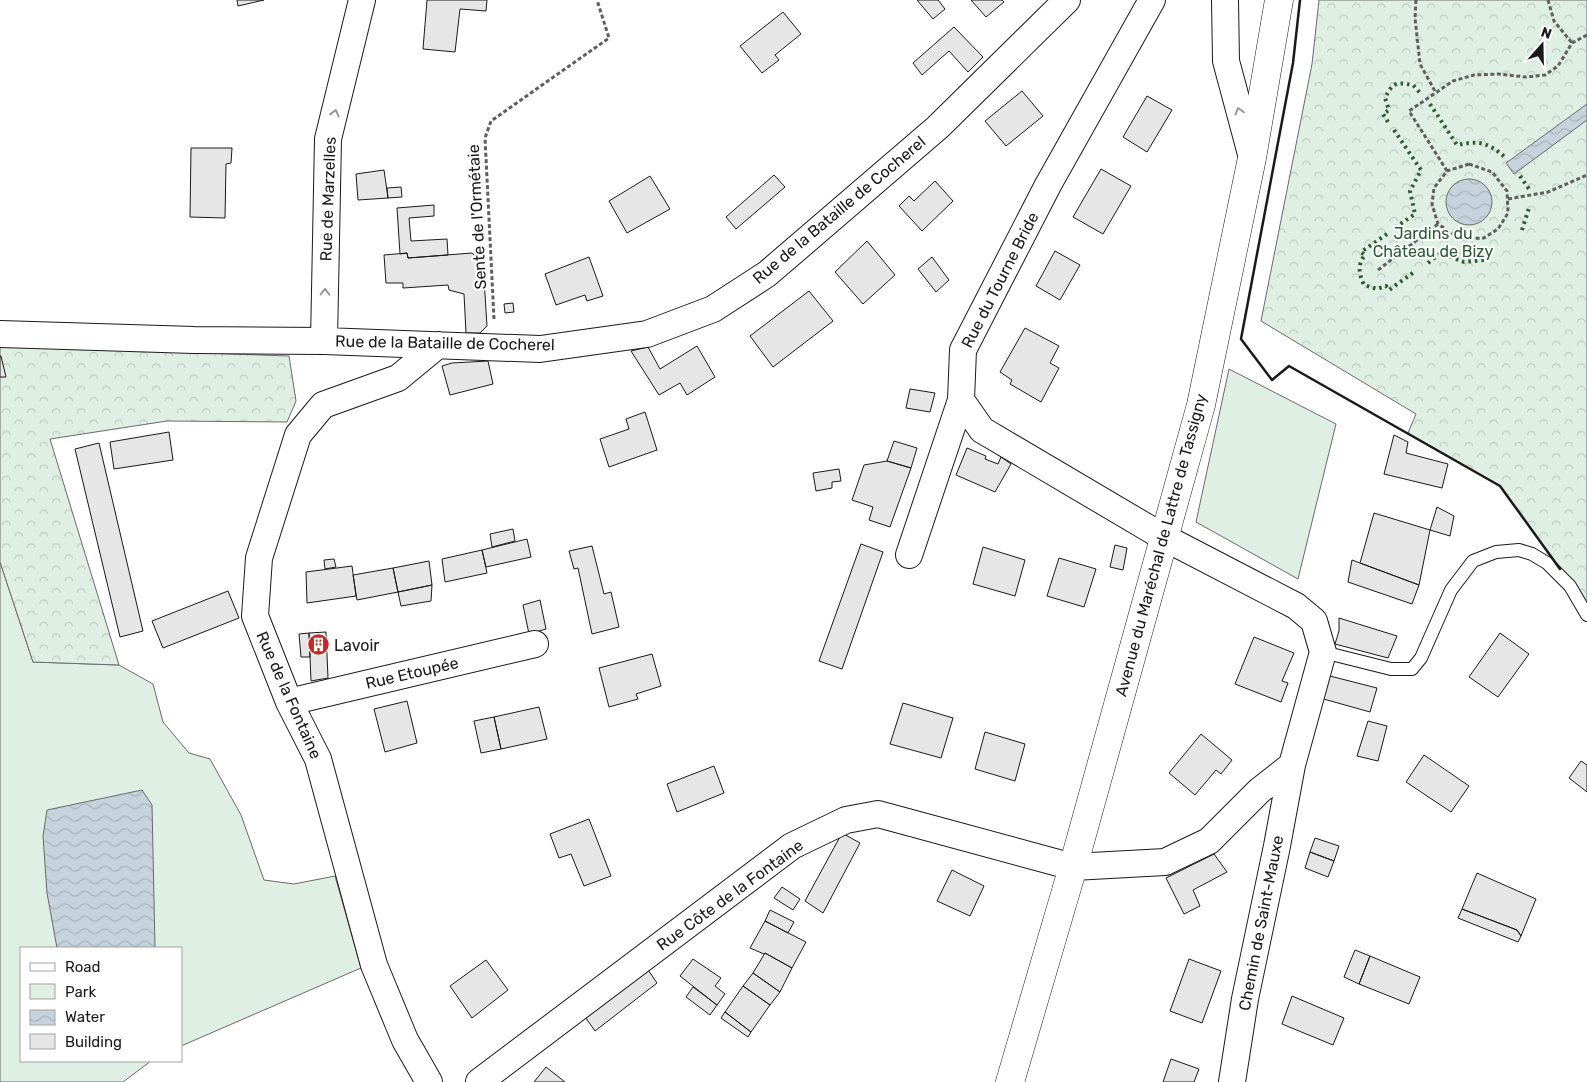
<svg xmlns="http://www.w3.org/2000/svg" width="1587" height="1082" viewBox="0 0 1587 1082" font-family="Rubik,sans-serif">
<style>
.green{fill:#e0efe3;stroke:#6a6a6a}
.forest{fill:url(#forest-crowns);stroke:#6a6a6a}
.water{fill:url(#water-waves);stroke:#6a6a6a}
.building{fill:#e6e6e6;stroke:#1a1a1a}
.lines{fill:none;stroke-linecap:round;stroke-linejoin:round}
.lane-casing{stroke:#1a1a1a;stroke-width:14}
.street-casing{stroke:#1a1a1a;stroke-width:28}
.primary-casing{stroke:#1a1a1a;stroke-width:29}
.path{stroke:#5f5f5f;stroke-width:3;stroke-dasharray:4 2.5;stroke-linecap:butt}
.lane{stroke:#fff;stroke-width:12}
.street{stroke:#fff;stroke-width:26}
.primary{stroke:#fff;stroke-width:28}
.hedge{stroke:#2b5a34;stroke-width:4;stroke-dasharray:2.5 4;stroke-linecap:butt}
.wall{stroke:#1a1a1a;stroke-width:2.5}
.oneway{stroke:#989898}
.labels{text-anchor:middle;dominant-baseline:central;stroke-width:4;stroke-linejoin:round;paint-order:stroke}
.street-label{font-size:16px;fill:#1a1a1a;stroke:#fff}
.park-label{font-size:16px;fill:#2b5a34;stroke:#fff}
.poi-label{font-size:16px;fill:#1a1a1a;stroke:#fff;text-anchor:start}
</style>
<defs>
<pattern id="forest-crowns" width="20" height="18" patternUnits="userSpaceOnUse" patternTransform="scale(1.25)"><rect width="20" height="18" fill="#e0efe3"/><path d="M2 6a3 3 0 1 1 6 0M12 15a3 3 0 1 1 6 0" fill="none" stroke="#c0ccc2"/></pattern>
<pattern id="water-waves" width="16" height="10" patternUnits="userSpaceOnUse" patternTransform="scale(1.25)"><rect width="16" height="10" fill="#c6d2dc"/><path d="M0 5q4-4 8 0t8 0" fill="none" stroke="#aab4bc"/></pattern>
</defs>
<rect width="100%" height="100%" fill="#fff"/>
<path class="green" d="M1229,369L1336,424L1298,579L1196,522Z
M0,562L33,662L119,665L153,684L163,722L189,753L210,759L241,815L264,880L294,884L335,876L361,968L181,1046V948H21V1061H151L123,1082H0Z"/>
<path class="forest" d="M1319,0H1587V605L1500,486L1408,433L1416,414L1261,321L1312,64Z
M0,346L289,356L296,401L287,422L167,421L50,439L119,665L33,662L0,562Z"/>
<path class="water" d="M1587,104V120L1514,174L1506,163Z
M1446 202a23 23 0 1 1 46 0a23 23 0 1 1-46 0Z
M142,790L152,805L155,948H57L47,893L43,836L47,810Z"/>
<path class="building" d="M237,0H264L238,6Z
M427,0H487L486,11L460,9L455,52L423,49Z
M917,0H938L945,9L933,19Z
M971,0H1002L1004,2L986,17Z
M783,12L801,34L775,55L779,60L762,73L740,46Z
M954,27L983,57L968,72L949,51L922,75L913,63Z
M1022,91L1043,116L1006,146L985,121Z
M1147,96L1172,110L1147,152L1123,137Z
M191,148H232L231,163L226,164L225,218L190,217Z
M1101,169L1131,186L1103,234L1073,217Z
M384,170L388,198L358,200L356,174Z
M774,175L785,187L736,229L726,217Z
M650,176L670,209L627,233L609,201Z
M935,181L953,201L922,231L899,206L909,196L914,201Z
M401,187L402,197L388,198L387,188Z
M434,205V216L409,218L411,241L447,239L448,255L408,258L407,253L400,254L397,208Z
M867,241L895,275L863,304L835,272Z
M1055,251L1080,265L1060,300L1036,286Z
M407,253L408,258L472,253L483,263L487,326L480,333H466L464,294L449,290L448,285L403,288V283H386L384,255Z
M589,257L603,296L587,301L585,295L556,305L545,274Z
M932,257L949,280L936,292L918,269Z
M809,291L833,321L773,367L750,336Z
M513,303L514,312L505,313L504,304Z
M1025,328L1059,346L1050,363L1059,368L1041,402L1010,384L1012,380L1000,372Z
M697,346L715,377L687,395L680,383L659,395L631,351L648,347L660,369Z
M0,356H1L6,377H0Z
M488,361L493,384L450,395L442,366L452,363Z
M910,389L935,393L930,412L906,408Z
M645,412L657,450L609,467L600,439L629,429L626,419Z
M169,432L173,460L114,469L110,442Z
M1394,435L1408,442L1406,453L1448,464L1442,488L1384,474Z
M894,441L917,448L911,468L887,461Z
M99,443L143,631L120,637L75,449Z
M967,448L986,456L985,459L998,464L1001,457L1011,464L995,492L956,475Z
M887,461L911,468L890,527L869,520L873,507L852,500L864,465Z
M839,469L841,481L832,482V488L816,491L813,473Z
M1437,507L1454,516L1450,536L1430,530Z
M1374,513L1430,530L1419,585L1360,563Z
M513,529L515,541L492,547L490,534Z
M527,539L531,557L486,567L482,550Z
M861,544L883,552L842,669L819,661Z
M1115,545L1127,548L1123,570L1110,567Z
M592,546L604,594L611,592L619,627L592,634L578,568L574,569L569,551Z
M983,547L1025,560L1015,596L973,584Z
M482,550L487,573L445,582L442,559Z
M1059,558L1096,569L1084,607L1047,596Z
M334,559L336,567L325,569L324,560Z
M1352,560L1419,585L1412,604L1348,582Z
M429,561L432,585L398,592L393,568Z
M352,566L356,596L307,603L306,572Z
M393,568L398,592L357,600L353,575Z
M432,585L431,601L401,606L398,592Z
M228,591L239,618L163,648L152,621Z
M540,600L546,629L529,634L523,605Z
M1339,618L1397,636L1388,658L1335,644L1339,631Z
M326,632L328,678L311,681L309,633Z
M309,633L310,657H301L299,634Z
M1500,633L1529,654L1498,697L1469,677Z
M1254,637L1294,653L1282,681L1288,683L1281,702L1235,684Z
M652,654L661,686L636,694L638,699L609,707L599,668Z
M1326,675L1377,688L1370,712L1320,698Z
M407,701L417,743L385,752L374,709Z
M903,703L953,718L941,758L890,744Z
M539,707L547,739L501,749L494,717Z
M494,717L501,749L481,753L474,721Z
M1368,721L1387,726L1378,761L1357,756Z
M985,732L1025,744L1015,781L975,769Z
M1201,734L1232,760L1221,774L1216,770L1195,795L1169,773Z
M1424,755L1469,786L1451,812L1406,782Z
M1581,761L1587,765V792L1569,778Z
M714,766L724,793L677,812L667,784Z
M589,819L611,876L584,886L571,854L559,858L550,834Z
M842,833L860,843L823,913L805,901Z
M1315,838L1339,846L1334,861L1310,852Z
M1310,852L1334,861L1328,877L1305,868Z
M1214,854L1227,872L1193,890L1200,906L1184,914L1166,878Z
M952,870L984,886L970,916L937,901Z
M1477,873L1536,899L1521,936L1517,930L1462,909Z
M782,887L800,899L793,910L774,898Z
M1462,909L1517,930L1521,936L1518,942L1458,918Z
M770,910L794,922L788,933L765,921Z
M765,921L806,942L792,968L765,953L764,954L750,948Z
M1355,950L1370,956L1359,984L1344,977Z
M765,953L792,968L780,992L753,973Z
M1370,956L1420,977L1409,1004L1359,984Z
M693,959L721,978L715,986L725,994L717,1005L680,976Z
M1189,959L1221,971L1202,1023L1170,1011Z
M486,960L508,990L472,1018L450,986Z
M646,967L657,983L595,1031L583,1014Z
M753,973L780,992L770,1005L743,986Z
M743,986L770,1005L751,1032L725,1012Z
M693,987L717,1005L710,1015L686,997Z
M1292,996L1344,1018L1333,1045L1282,1024Z
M725,1012L751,1032L748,1037L721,1018Z
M1171,1059L1199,1069L1194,1082H1163Z
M546,1067L565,1082H534Z"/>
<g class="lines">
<defs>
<path id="lane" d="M1323,652L1391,669H1412L1421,658L1451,590L1473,561L1496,552L1519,550L1532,554L1547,563L1570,586L1587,615"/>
<path id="street" d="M1225,0L1226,61L1252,158
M0,334L194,340L324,341L540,349L647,334L713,309L767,274L938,127L1067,0
M324,341L328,139L362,0
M909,555L961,400
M289,702L535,644
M429,1082L405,1040L374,965L318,759L289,702L255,616L259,558L298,435L323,405L398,378L438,345
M479,1082L792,846L846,820L878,814L1073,867L1165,862L1209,841L1259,791L1292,765L1323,652L1314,621L1296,606L1165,538L982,430L961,400L963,350L1048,185L1152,0
M1232,1082L1245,999L1277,846L1292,765"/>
<path id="primary" d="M1010,1082L1073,867L1201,405L1252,158L1279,0"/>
</defs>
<use href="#lane" class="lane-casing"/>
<use href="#street" class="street-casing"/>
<use href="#primary" class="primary-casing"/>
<path class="path" d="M1416,0L1415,18L1420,64L1436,93
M1548,0L1554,21L1572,43
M1469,164L1492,172L1507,191L1508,213L1498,229L1484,238L1461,239L1438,224L1432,204L1434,188L1447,171Z
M1447,171L1409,111L1453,81L1474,75L1499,74L1526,77L1545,75L1558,66L1572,43L1587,35
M1508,199L1548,192L1587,175
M1378,270L1438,224
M494,319L485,138L491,121L609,38L597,0"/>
<use href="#lane" class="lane"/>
<use href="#street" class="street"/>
<use href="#primary" class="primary"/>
<path class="hedge" d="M1430,104L1457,145C1480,140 1489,143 1506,158
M1388,122L1383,114L1389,110L1385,98C1393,82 1396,82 1413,85L1422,95
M1394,130L1421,170L1410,191L1415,214L1396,227
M1520,176L1529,189
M1522,230L1529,208
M1387,234L1361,252L1365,255C1357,265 1359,274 1364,285L1377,289L1386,286L1389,290L1414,272
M1428,263L1441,253L1464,262L1484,260"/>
<path class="wall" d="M1300,0L1293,63L1241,339L1272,380L1289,366L1500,486L1560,569"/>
</g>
<defs><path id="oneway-chevron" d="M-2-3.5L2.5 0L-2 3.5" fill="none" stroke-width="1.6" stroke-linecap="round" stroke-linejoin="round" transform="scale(1.25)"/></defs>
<g class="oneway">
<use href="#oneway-chevron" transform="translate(1239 111) rotate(-105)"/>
<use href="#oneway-chevron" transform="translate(335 113) rotate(-76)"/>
<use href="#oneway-chevron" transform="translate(325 292) rotate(-89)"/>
</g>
<defs>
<symbol id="building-disc" viewBox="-11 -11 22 22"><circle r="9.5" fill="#c62828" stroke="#fff"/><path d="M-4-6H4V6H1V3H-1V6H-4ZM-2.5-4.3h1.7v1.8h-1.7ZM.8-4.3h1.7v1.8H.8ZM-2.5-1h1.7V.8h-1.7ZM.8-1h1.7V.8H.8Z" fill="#fff"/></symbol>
</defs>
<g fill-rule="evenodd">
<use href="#building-disc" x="306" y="632" width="25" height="25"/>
</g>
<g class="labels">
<g class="street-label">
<text transform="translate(328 199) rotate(-88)">Rue de Marzelles</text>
<text transform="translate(839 210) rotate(-40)">Rue de la Bataille de Cocherel</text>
<text transform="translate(477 217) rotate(-93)">Sente de l'Ormétaie</text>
<text transform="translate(1000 280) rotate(-63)">Rue du Tourne Bride</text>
<text transform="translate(445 343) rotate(1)">Rue de la Bataille de Cocherel</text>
<text transform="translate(1161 545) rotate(-75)">Avenue du Maréchal de Lattre de Tassigny</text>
<text transform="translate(412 673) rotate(-13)">Rue Etoupée</text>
<text transform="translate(289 695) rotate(66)">Rue de la Fontaine</text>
<text transform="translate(730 895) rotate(-36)">Rue Côte de la Fontaine</text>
<text transform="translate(1261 923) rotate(-79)">Chemin de Saint-Mauxe</text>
</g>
<g class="park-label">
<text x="1433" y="233">Jardins du<tspan x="1433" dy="18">Château de Bizy</tspan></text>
</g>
<g class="poi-label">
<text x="334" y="645">Lavoir</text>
</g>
</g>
<rect x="20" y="947" width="162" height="115" fill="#ffffff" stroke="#a3a3a3"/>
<rect x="30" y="963" width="25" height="8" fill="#ffffff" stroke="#a3a3a3"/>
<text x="65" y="972" font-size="15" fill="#1a1a1a">Road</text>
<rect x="30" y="984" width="25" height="15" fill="#e0efe3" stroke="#a3a3a3"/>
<text x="65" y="997" font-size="15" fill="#1a1a1a">Park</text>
<rect x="30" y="1010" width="25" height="15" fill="url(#water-waves)" stroke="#a3a3a3"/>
<text x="65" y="1022" font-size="15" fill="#1a1a1a">Water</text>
<rect x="30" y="1034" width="25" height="15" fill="#e6e6e6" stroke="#a3a3a3"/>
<text x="65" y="1047" font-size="15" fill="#1a1a1a">Building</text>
<g transform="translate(1542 45) rotate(20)" stroke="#ffffff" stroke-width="4" paint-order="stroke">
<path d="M0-4L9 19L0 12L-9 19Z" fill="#1a1a1a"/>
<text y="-8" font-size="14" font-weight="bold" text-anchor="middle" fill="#1a1a1a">N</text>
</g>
</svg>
